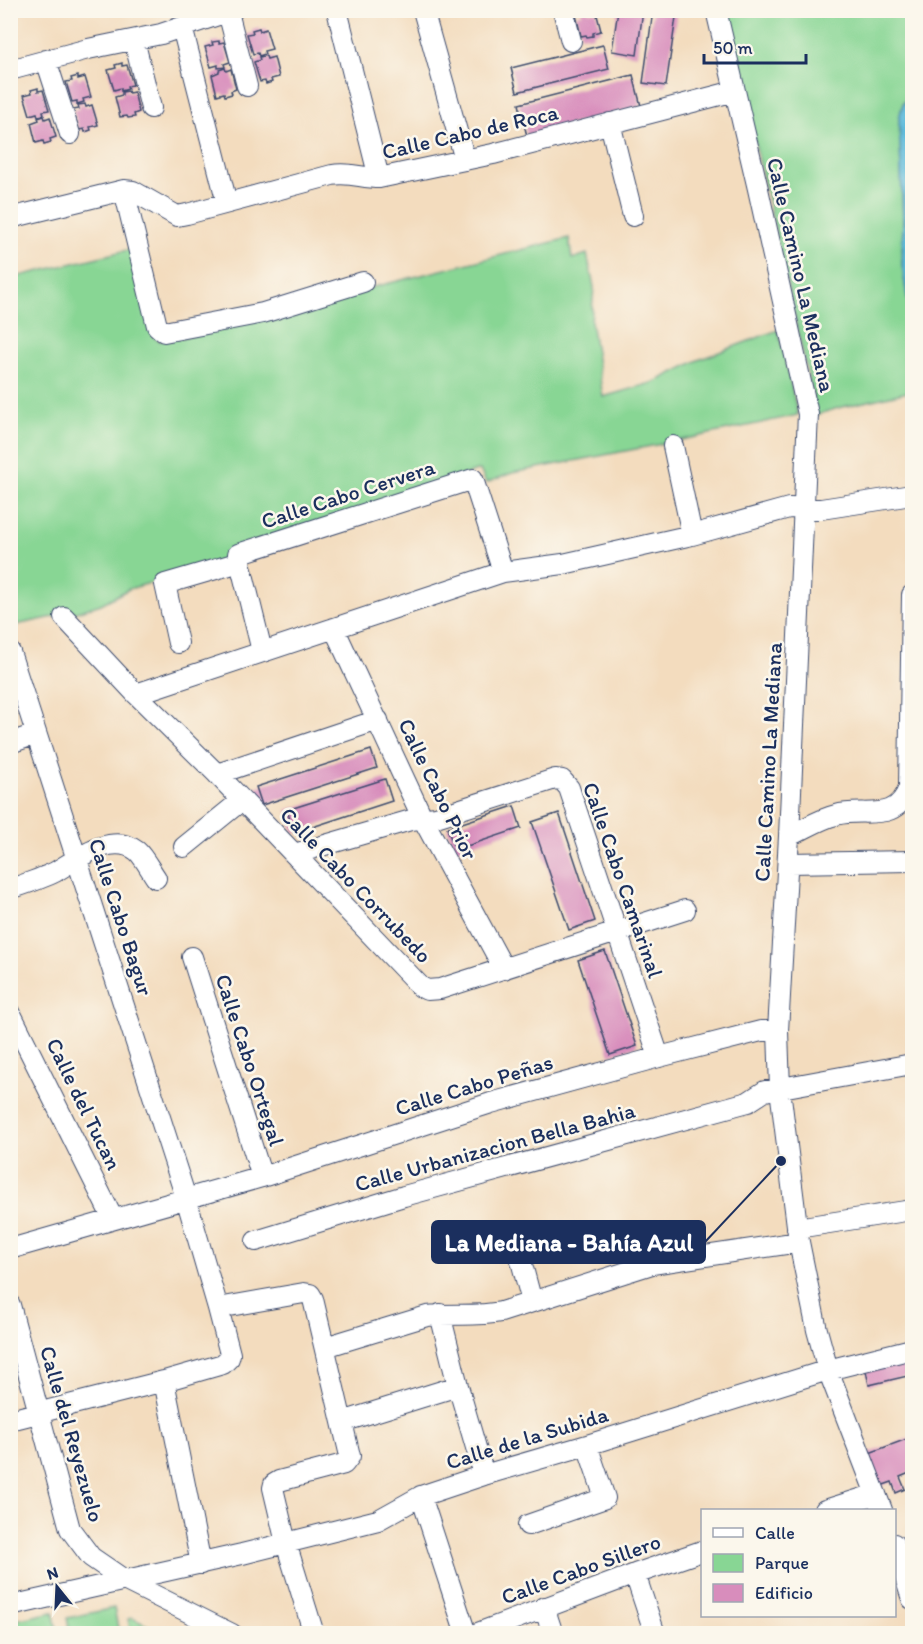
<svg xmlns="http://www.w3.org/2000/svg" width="923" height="1644" viewBox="0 0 923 1644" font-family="Itim,sans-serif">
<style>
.green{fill:#88d694;stroke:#528279;stroke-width:1.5}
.water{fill:#5dbbdb;stroke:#3c759c;stroke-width:1.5}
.building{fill:#d88dbc}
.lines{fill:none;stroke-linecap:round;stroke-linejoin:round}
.minor-casing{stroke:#3b496c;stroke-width:22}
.minor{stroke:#fff;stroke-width:20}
.labels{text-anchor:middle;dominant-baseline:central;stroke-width:5;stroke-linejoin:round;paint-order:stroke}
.street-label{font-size:22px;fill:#1b2f5e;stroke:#fbf7ec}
.leader{fill:none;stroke:#1b2f5e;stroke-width:2}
.callout-dot{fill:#1b2f5e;stroke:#fbf7ec;stroke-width:2}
.callout{fill:#1b2f5e;stroke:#1b2f5e;stroke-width:2}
.callout-label{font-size:24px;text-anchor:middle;font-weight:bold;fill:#fff}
</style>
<rect width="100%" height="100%" fill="#fbf7ec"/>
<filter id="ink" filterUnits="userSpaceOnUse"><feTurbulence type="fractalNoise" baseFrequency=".0167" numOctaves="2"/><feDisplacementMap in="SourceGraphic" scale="12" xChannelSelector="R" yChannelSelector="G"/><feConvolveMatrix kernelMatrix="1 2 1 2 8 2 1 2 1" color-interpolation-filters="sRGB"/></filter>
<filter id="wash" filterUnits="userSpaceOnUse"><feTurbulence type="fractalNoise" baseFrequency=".008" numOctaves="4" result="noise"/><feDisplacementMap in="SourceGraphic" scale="24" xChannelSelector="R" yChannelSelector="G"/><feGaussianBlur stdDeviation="1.35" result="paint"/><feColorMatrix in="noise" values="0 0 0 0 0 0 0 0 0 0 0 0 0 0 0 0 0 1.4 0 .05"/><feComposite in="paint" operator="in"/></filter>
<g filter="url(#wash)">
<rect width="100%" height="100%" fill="#f3dcbe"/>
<path class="green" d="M725,11H910L911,31L907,36L910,47V72L912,92L903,103L899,118L903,221L902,265L908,303L909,352L908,384L912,391L838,408L817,415Z
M569,238L572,259L587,254L594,287L591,321L603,397L655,382L698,360L778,330L798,415L672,442L512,473L486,483L480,470L231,551L232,560L129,589L101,604L77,612L11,626V278L132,249L152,330L155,338L160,341L206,333L342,295Z
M114,1608L119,1633H70L67,1618Z
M53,1612L58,1633H11V1621Z
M132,1618L163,1633H131L128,1619Z"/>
<path class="water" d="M912,92V391L908,384L909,352L908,303L902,265L903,221L899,118L903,104Z"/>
<g id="blocks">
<path class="building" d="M443,10H467V11L459,13V16L453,18L452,15L445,17Z
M583,10H588L589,12L596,11L601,31L593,33V36L587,37L586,35L581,36L576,15L582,14L581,11Z
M618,10H643L637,55L612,51Z
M653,10H677L666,86L643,83Z
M259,28L260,31L266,29L272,49L264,51L265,54L259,56L258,53L253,54L247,34L253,33L252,30Z
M219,41V43L224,42L230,62L224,64L225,67L218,68V65L211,67L205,47L213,45L212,42Z
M603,45L609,69L517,92L511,68Z
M266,56L267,59L274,57L279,77L271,79L272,82L266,84L265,81L260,82L254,62L260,60L259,57Z
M122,63V66L127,65L133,85L127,86L128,89L121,91V88L114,90L108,70L116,68L115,65Z
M225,68L226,71L231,69L236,89L231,91L232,94L225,96L224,93L217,95L212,75L219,72V70Z
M633,75L641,106L527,136L519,104Z
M78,76V79L85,77L91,97L83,99L84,102L77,104V101L72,102L66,82L72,81L71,78Z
M38,88V91L43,90L49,110L43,111L44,115L38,116L37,113L30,115L24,95L32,93L31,90Z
M128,91L129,93L134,92L139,112L134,114L135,117L128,118L127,116L120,117L115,97L122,95V92Z
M85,104L86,107L92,105L98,125L90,127L91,130L85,132L84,129L79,130L73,110L79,109L78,105Z
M44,116L45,119L50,117L56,137L50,139L51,142L44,144L43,141L36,143L31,123L39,120L38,118Z
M10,130L16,147L10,149Z
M371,750L377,768L262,805L256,787Z
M385,779L392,801L294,833L287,810Z
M514,806L521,828L455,850L447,828Z
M559,813L595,921L569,930L532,822Z
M605,951L637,1046L610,1055L578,960Z
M912,1355V1375L869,1385L865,1366Z
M912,1437V1472L900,1477L905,1489L896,1493L892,1482L875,1488L864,1455Z"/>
</g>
</g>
<g filter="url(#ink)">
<use href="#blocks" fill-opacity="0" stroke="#3b496c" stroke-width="1.5"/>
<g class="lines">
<defs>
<path id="minor" d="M337,10L379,178
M423,10L465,160
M563,10L571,41
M716,10L758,189L808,414L789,836L778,1031L780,1089L799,1242L817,1330L828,1370L882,1510
M228,12L247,86
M182,27L227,203
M134,40L151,108
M46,60L70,134
M10,70L88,49L161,34L233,10
M610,123L633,216
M124,190L157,326L164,332L263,313L363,282
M10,218L124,190L133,191L177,216L187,214L332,175C350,172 362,178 379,178L493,154L735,91
M673,446L692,535
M503,572L563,564L692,535L789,508L821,509L912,495
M64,617L136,694L217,774L294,854L421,987L427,990L440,989L685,910
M334,628L423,819L504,969
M178,643L165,584L240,562
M10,652L186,1198L218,1308L230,1354L229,1358L223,1364L164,1381L10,1420
M136,694L503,572L473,479L238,554L262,651
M10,743L36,734
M217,774L378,720
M789,836C805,829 819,819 836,815C864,807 896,825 909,787L912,595
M184,847L242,800
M294,854L411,820L436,817L555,779L562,780L569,788L659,1057
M788,863L912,861
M10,889C25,884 41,879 55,872C76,860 112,831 137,851C143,856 151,871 156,878
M192,957L262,1177
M10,1012L113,1219
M797,1228L912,1210
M256,1241L404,1196L748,1102L765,1091L912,1064
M10,1249L262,1177L491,1103L659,1057L761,1031H778
M520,1257L532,1302
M10,1305L70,1529L91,1557L126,1581L232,1634
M218,1308L304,1293L310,1294L313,1299L350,1456L344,1464L279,1481L274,1484L273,1488L286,1543L314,1634
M440,1314L458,1386L484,1475
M325,1347L427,1316C451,1313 476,1317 501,1312L652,1264L799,1242
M164,1381L201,1564
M342,1422L458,1386
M421,1496L466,1634
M825,1510L876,1494
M528,1525L605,1498L587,1445
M894,1544L912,1599
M635,1574L655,1634
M10,1606L242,1554L378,1520L421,1496L484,1475L587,1445L828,1370L912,1349
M544,1607L553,1634
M475,1634L635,1574L702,1551"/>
</defs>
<use href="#minor" class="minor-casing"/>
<use href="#minor" class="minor"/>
</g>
</g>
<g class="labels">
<g class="street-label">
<text transform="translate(470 132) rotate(-13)">Calle Cabo de Roca</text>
<text transform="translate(801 275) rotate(77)">Calle Camino La Mediana</text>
<text transform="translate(348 494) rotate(-18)">Calle Cabo Cervera</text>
<text transform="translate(768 762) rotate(-87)">Calle Camino La Mediana</text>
<text transform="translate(438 789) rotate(64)">Calle Cabo Prior</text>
<text transform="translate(623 880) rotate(71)">Calle Cabo Camarinal</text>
<text transform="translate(356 885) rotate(46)">Calle Cabo Corrubedo</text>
<text transform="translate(121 917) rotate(72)">Calle Cabo Bagur</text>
<text transform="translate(250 1060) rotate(72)">Calle Cabo Ortegal</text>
<text transform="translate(474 1085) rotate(-17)">Calle Cabo Peñas</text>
<text transform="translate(84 1104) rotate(64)">Calle del Tucan</text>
<text transform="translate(495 1147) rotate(-15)">Calle Urbanizacion Bella Bahia</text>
<text transform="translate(72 1434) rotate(74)">Calle del Reyezuelo</text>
<text transform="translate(527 1438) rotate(-17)">Calle de la Subida</text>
<text transform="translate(581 1569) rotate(-20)">Calle Cabo Sillero</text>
</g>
</g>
<path class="leader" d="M781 1161L705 1242"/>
<circle class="callout-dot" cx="781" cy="1161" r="6"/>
<rect class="callout" x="432" y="1221" width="273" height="42" rx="6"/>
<g class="callout-label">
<text x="569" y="1251">La Mediana - Bahía Azul</text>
</g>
<rect width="923" height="1644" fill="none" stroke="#fbf7ec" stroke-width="36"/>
<rect x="701" y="1509" width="195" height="108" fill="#fbf7ec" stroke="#a1a7b3" stroke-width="1.5"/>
<rect x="713" y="1528" width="30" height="9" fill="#ffffff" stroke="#a1a7b3" stroke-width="1.5"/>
<text x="755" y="1539" font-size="18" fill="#1b2f5e">Calle</text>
<rect x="713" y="1554" width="30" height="18" fill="#88d694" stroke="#a1a7b3" stroke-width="1.5"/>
<text x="755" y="1569" font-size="18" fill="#1b2f5e">Parque</text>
<rect x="713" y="1584" width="30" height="18" fill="#d88dbc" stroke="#a1a7b3" stroke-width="1.5"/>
<text x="755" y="1599" font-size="18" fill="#1b2f5e">Edificio</text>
<g transform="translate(57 1587) rotate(342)" stroke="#fbf7ec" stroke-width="4.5" paint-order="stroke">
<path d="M0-4.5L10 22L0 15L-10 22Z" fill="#1b2f5e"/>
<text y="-9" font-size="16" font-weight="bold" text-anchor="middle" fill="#1b2f5e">N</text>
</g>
<path d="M704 54v9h102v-9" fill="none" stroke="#1b2f5e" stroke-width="3"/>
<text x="713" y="54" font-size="18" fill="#1b2f5e" stroke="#fbf7ec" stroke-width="4.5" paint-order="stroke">50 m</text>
</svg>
